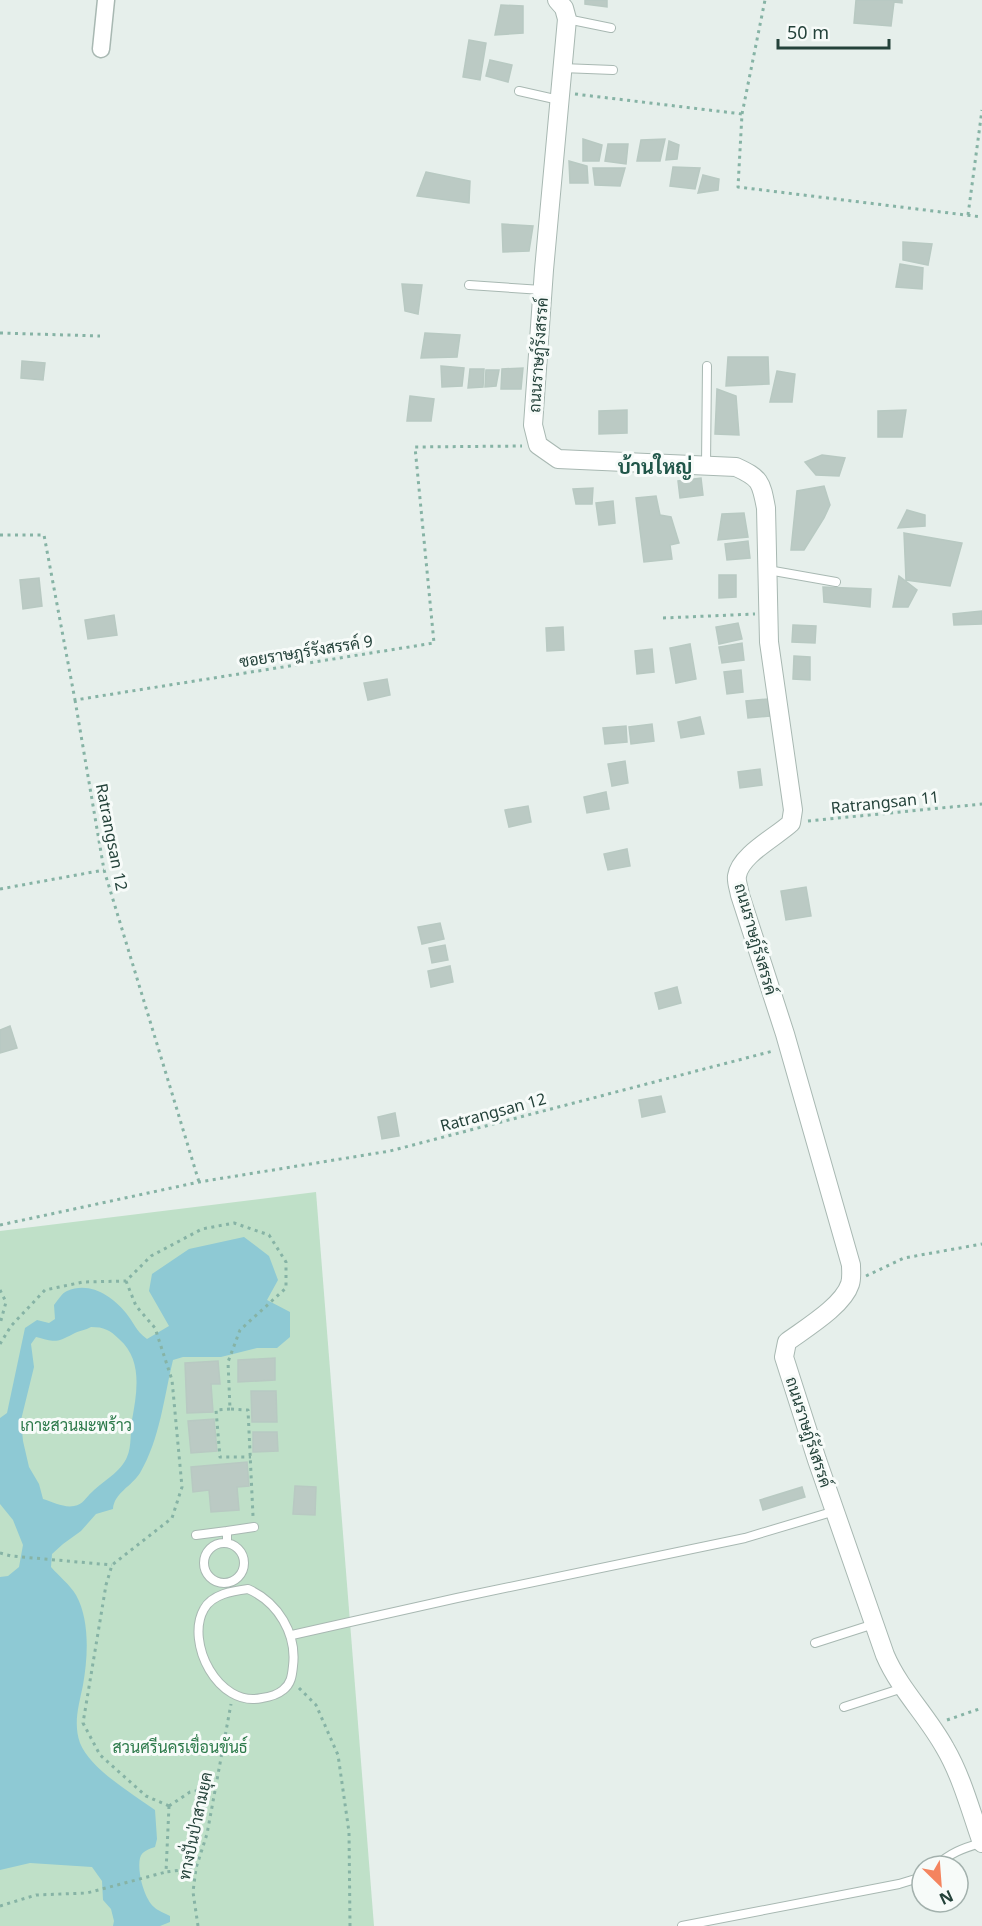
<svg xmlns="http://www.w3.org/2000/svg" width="982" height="1926" viewBox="0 0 982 1926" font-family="'Noto Sans',Sarabun,sans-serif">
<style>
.green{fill:#bfe0c8}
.water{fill:#8ec9d4;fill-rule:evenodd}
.building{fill:#bbcac4;stroke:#b8c9c2;stroke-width:1.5}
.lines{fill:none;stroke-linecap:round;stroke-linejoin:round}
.service-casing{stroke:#a8b8b2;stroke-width:10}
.minor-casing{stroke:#a8b8b2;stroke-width:19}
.tertiary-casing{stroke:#a8b8b2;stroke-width:20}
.path{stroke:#86b3a5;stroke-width:3;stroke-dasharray:3 4.5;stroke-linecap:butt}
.service{stroke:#fff;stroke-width:8}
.minor{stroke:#fff;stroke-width:16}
.tertiary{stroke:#fff;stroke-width:18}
.labels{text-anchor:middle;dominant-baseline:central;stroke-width:6;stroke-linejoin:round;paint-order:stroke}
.street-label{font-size:16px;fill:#24423a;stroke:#f7fbf9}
.park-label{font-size:16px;fill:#2d7a4b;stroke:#f7fbf9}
.quarter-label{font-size:20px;font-weight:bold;fill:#1f5548;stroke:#f7fbf9}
</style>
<rect width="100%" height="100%" fill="#e6efeb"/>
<path class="green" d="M316,1192L374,1926H0V1231Z"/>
<path class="water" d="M244,1237L269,1256L278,1280L267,1300L290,1312V1337L277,1348H257L221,1357H183L173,1360C164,1397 160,1439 140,1473C132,1486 114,1493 113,1509L96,1514L81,1531L63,1544L52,1554L51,1567C59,1576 70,1585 76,1595C90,1620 88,1657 83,1685C79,1705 73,1723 80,1743C90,1769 133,1794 155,1810L157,1839L155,1847C149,1849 142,1851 140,1858C137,1871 144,1898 154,1907C158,1911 165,1913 170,1916V1922L160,1926H113L114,1921L111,1909L103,1900L102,1881L92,1867L30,1863L0,1870V1577L8,1576L19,1567L23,1545L13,1520L0,1504V1418L7,1413L25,1328L37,1320L49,1323L55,1319L54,1305C58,1300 62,1293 67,1291C90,1281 112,1296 126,1313C135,1324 135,1330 147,1339L169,1326L149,1291L152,1274L189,1249ZM91,1327C104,1327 110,1330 119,1339C143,1360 137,1392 132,1420C130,1431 132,1446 127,1457C121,1472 103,1481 92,1492C86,1497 83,1505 74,1506C64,1508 53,1502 43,1499L39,1484L29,1467L23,1441L21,1420L34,1367L31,1344L36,1337C55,1342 56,1343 73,1334C78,1331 86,1330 91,1327Z"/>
<path class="building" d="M585,0H607V7L585,4Z
M856,0H902V3L894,2L891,26L854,23Z
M501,5L523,6V33L495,35Z
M469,40L486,43L480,80L463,77Z
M490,60L512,65L508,82L486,76Z
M583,139L602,145L599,161H583Z
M665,139L660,161H637L641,140Z
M669,141L679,145L677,159L666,160Z
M608,144H628L626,164L605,161Z
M569,161L587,166L588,183H570Z
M673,167L700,168L695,189L670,186Z
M593,168H625L620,186L595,185Z
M426,172L470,181L469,203L417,196Z
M703,175L719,179L718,190L698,193Z
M502,224L533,226L529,251L503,252Z
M903,242L932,244L928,265L903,260Z
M900,264L923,268L922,289L896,287Z
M402,284L422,285L418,314L405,311Z
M425,333L460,335L457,357L421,358Z
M728,357H768L769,384L726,386Z
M22,361L45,363L43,380L21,378Z
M441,366L464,368L462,386L442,387Z
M523,368L521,389H501L502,369Z
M470,369H484L483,387L468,388Z
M486,370H499L496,386L485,387Z
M777,371L795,374L792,402H770Z
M717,389L736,396L739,435L715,434Z
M410,396L434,399L431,421H407Z
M627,410V433L599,434V411Z
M906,410L902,437H878V411Z
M822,455L845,458L839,476L816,475L805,462Z
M701,478L703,495L680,498L678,481Z
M824,486L830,505L824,518L804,550H791L797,491Z
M593,488L592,504H576L573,489Z
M656,496L660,515L671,517L679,543L670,545L672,559L644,562L636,498Z
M613,501L615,523L599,525L596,503Z
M907,510L925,515V526L898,528Z
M744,513L748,537L718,540L722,514Z
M904,533L962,543L950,586L906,580Z
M748,541L750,558L727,560L725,544Z
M719,575H736V597L719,598Z
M899,576L917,590L908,607H893Z
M39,578L42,606L23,609L20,580Z
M823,587L871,589L870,607L824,602Z
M982,611V624L954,625L953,614Z
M114,615L117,635L88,639L85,620Z
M738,623L742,639L719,644L716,627Z
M793,625L816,626L815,643L792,642Z
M563,627L564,650L547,651L546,628Z
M742,643L744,660L722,663L719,647Z
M690,644L696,679L676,683L670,648Z
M652,649L654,672L637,674L635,651Z
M794,656L810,657V680L793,679Z
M741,670L743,692L727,694L724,672Z
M387,679L390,695L368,700L364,683Z
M768,699L770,716L748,718L746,701Z
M700,717L704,734L681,738L678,722Z
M652,724L654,741L631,744L629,727Z
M626,726L627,742L605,744L603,728Z
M625,761L628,783L612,786L608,764Z
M760,769L762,785L740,788L738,772Z
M606,792L609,809L587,813L584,797Z
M528,806L531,822L509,827L505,810Z
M627,849L630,866L608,870L604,854Z
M806,887L811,916L786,920L781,891Z
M440,923L444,939L422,944L418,927Z
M445,945L448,960L432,963L429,948Z
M450,966L453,982L431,987L428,971Z
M677,987L681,1003L659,1009L655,993Z
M10,1026L17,1048L0,1053V1030Z
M661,1096L665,1112L642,1117L639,1100Z
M395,1113L399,1136L382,1139L378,1117Z
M275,1358V1380L238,1382V1360Z
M218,1361L220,1384H211L213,1412L187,1413L185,1363Z
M251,1391H276L277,1422H252Z
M214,1419L217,1451L191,1453L188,1421Z
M253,1432H277L278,1451L253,1452Z
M247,1462L249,1486L237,1487L239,1510L211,1512L209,1490L193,1492L191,1467Z
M295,1486L316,1487L315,1515L293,1514Z
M802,1487L805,1497L763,1510L760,1500Z"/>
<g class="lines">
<defs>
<path id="service" d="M567,19L611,28
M562,68L613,70
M519,91L559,100
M469,285L542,290
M706,465L707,366
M768,570L836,582
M196,1535L227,1531
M227,1542V1531L254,1527
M204 1563a20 20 0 1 1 40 0a20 20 0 1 1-40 0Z
M248,1589C278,1602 297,1634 293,1666C292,1676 291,1684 283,1690C277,1695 269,1697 262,1698C218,1708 185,1642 204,1609C212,1594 233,1591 248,1589Z
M292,1635L457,1598L745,1538L835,1511
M815,1643L874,1624
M844,1707L903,1688
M936,1866C950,1853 963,1848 981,1843
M682,1926L899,1884L922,1877"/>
<path id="minor" d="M101,49L106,0"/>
<path id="tertiary" d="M557,0L564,8L567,19L544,270L533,425L538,445L558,459L736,467C760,478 761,481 766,508L769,642L793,810L791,823C776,837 740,855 737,876C736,881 739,889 740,895L785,1034L851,1265C851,1270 852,1278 850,1284C843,1306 806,1328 787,1342L784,1357L817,1460L885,1655C900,1690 927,1715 945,1748C962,1777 971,1812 982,1843"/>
</defs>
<use href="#service" class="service-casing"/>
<use href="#minor" class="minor-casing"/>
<use href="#tertiary" class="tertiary-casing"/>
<path class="path" d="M575,94L742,114L738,187L982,217
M742,114L765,0
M968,215L982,110
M0,333L100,336
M0,535H44L75,700L434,643L415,447L522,446
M663,618L755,614
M75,700L104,870L199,1182
M808,821L982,804
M0,889L104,870
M0,1225L199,1182L390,1151L773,1051
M866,1276L904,1258L982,1244
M126,1281L136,1306L155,1328L172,1380L182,1487L172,1518L112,1565L106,1585L83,1723L100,1755L146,1796L169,1806
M0,1290L6,1302L0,1324
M0,1344L11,1326L45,1290L83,1282L126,1281L151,1256L202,1229L234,1223L269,1235L286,1262V1288L240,1330L228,1362L230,1409L248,1410L253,1516
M230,1409L216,1410L220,1457H251
M0,1553L11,1556L112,1565
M299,1688L316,1705L338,1755L349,1832L350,1926
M947,1720L982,1708
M169,1806L166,1872L196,1868
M169,1806L190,1792L216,1787
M0,1906L36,1895L87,1893L166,1872
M198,1926L193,1892L196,1868L207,1834L231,1704"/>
<use href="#service" class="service"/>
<use href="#minor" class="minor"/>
<use href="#tertiary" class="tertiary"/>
</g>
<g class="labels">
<g class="street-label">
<text transform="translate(538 355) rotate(-86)">ถนนราษฎ์รังสรรค์</text>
<text transform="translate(306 651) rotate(-9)">ซอยราษฎร์รังสรรค์ 9</text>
<text transform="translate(885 802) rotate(-6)">Ratrangsan 11</text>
<text transform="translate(112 837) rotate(79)">Ratrangsan 12</text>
<text transform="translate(756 939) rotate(74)">ถนนราษฎ์รังสรรค์</text>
<text transform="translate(493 1112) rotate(-15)">Ratrangsan 12</text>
<text transform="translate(809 1432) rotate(72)">ถนนราษฎ์รังสรรค์</text>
<text transform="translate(195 1826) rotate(-78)">ทางปั่นป่าสามยุค</text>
</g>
<g class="park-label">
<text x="76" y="1425">เกาะสวนมะพร้าว</text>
<text x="180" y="1747">สวนศรีนครเขื่อนขันธ์</text>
</g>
<g class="quarter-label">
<text x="655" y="466">บ้านใหญ่</text>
</g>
</g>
<g transform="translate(940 1884) rotate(155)"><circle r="28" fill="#f7fbf9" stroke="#a3b1ad" stroke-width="1.5"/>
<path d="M0-4.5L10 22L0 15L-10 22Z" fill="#f4845f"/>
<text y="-9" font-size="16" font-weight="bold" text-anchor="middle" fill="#24423a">N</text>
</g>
<path d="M778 39v9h111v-9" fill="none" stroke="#24423a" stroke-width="3"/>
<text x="787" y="39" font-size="18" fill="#24423a" stroke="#f7fbf9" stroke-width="4.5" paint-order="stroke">50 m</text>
</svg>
